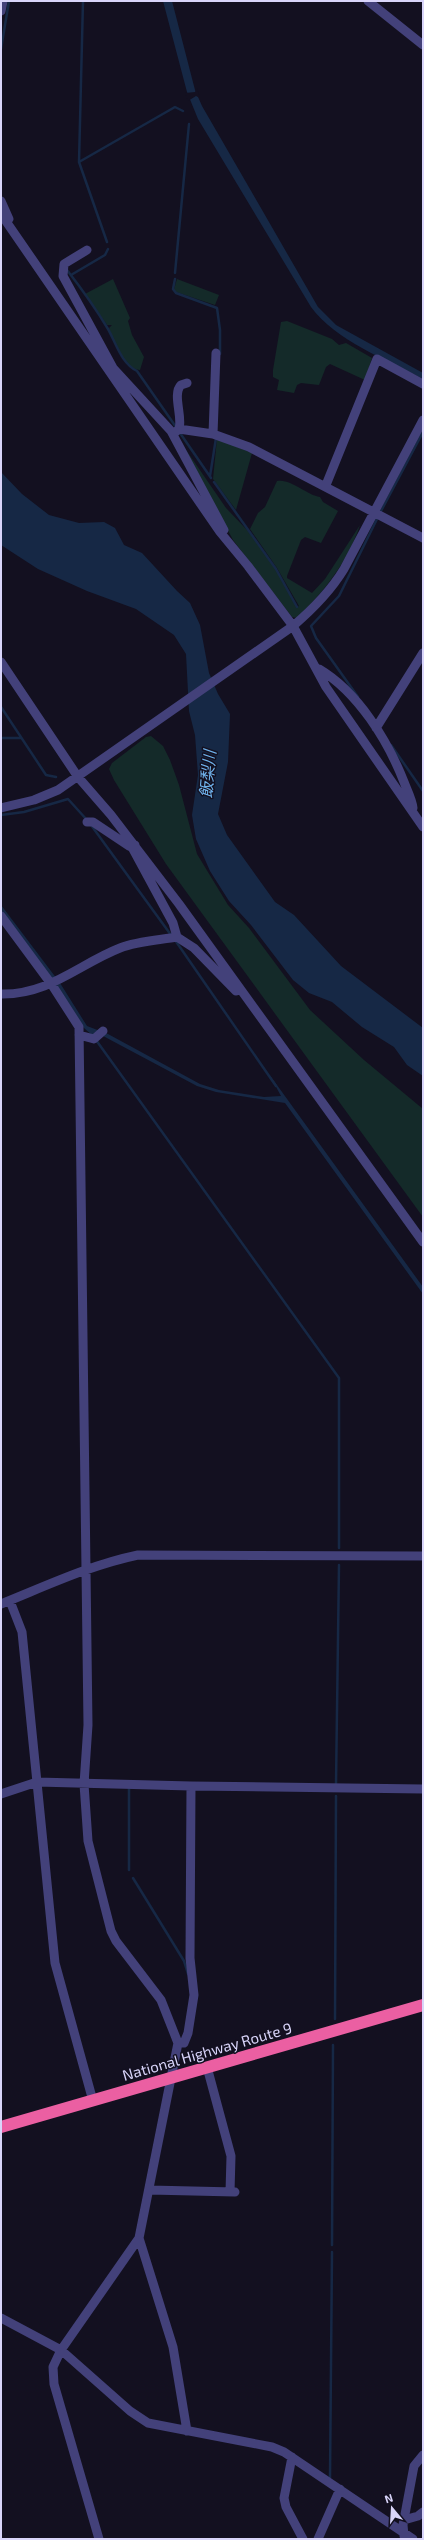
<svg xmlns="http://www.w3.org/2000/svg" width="424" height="2540" viewBox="0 0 424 2540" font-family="'Exo 2','Noto Sans JP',sans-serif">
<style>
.green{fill:#142a29}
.water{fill:#162845}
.pier{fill:#131020}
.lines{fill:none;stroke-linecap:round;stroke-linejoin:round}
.stream{stroke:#162845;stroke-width:2.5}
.street{stroke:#43417a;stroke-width:9}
.highway{stroke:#eb5fa2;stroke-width:12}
.labels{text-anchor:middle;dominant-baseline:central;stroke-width:3;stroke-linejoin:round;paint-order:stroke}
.street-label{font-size:15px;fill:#d9d5fa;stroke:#131020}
.water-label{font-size:16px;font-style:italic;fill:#70b3ed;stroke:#131020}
</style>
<rect width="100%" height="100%" fill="#131020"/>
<path class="green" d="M113,279L130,318L128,321L132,335L144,357L140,370C124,369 113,340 109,328L112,325H107L85,294Z
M177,279L219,295L215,305L176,292L174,289Z
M287,321L332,339L339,345L346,343L372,358L365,380L330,364L326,367L319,385L301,383L297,385L294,393L277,390L279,380L273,377V370L281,322Z
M217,439L252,453L236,510L213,479Z
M182,444L226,508L248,531L276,569L297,607L299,606L277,568L250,529L258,513L265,507L277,481C290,478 307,495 320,497L323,502L338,511L321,543L305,537L301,540L287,576V578L312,593L325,579L360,525C348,561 324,592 297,618L292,617L233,540Z
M151,736L163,746L170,760L179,785L197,854L228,905L249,928L310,1010L364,1060L423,1109V1217L166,864L114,780L109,769L112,763L146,737Z"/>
<path class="water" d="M163,1H172L195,90L202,106L318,307L336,325L423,373V379C386,359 336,341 311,307L198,119L187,92Z
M1,472L22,494L49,515L79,523L104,522L115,528L124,545L142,553L177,591L190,603L200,625L209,673L218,694L230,714L228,762L218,814L227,835L275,902L294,915L341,966L423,1028V1076L407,1065L394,1047L362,1027L332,1002L309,993L293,980L251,925L229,901L210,871L196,839L192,815L198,775L195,735L189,711L186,654L174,635L136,609L87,591L38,569L1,545Z
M1,905L60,983L87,1026L108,1034L200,1084L219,1090L264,1097L281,1096L269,1074L423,1287V1294L285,1103L216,1092L197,1086L105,1037L99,1034L93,1036L84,1028L1,913Z"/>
<path class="pier" d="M197,88L200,98L196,96L188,101L185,93L195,92Z"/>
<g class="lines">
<path class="stream" d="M83,1L79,162L107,242
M1,49L9,1
M79,162L175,107L183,111
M67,270C81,288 96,309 108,329C116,343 121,363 137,371L176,427
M175,273L189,124
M71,275L105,255L108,249
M175,279L173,289L176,293L217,308L220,330V354
M180,433L211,478
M210,476L216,438
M214,482L276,569L297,607
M381,511L423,432
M358,697L316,638L311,626L339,596L378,517
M1,707L46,775L56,777
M1,738H21
M391,745L423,791
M1,815L24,812L68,799L87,820
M91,825L171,935
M175,940L276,1086
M96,1040L339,1378V1548
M336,1784L339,1565
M129,1788V1870
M133,1878L184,1961L188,1974
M335,2019L336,1796
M332,2245L333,2045
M330,2478L332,2252"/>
<path class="street" d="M368,1L423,45
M1,11L3,1
M1,201L9,219
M1,214L220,532L248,566L293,626L326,687L423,827
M87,250L64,264L63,276L113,368L171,431L224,530
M179,429C183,417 172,394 181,385L187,383
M173,434L179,429L213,434L249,447L423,538
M213,434L216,353
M326,485L377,359L423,384
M1,662L78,777L111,815L179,904L423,1242
M319,669C358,692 388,741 404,782C407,790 412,799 413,808
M376,728L423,653
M1,808L34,800L58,790L293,626C313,609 330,592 344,569L423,420
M87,822H93L129,846L133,848L135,845
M133,849L173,923L177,937
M1,916L52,985L79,1027L88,1725L84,1784L88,1841L111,1931L116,1941L161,2000L178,2043L139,2238L61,2350L53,2367L54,2384L99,2539
M1,994C49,995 79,964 120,948C137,941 159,940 177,937L194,948L236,991
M79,1035L94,1039L103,1031
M10,1601L22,1632L55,1963L93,2101
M1,1604C46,1586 90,1565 138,1555L423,1556
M1,1794L37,1782L191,1786L423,1789
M178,2043H184L188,2033L194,1995L190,1958L191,1786
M207,2067L231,2156L230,2192
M150,2190L235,2192
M139,2238L173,2347L187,2431
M1,2318L61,2350L130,2411L148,2423L272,2447L284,2452L413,2539
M292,2457L284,2498L286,2507L303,2539
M404,2520L418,2516L423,2512
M404,2536L403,2525L414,2466L423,2455
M318,2539L340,2489"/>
<path class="highway" d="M1,2127L423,2005"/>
</g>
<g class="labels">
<g class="street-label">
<text transform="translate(207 2051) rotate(-16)">National Highway Route 9</text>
</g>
<g class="water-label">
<text transform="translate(207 774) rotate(-85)">飯梨川</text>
</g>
</g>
<rect width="424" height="2540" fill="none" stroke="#d9d5fa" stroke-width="4"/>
<g transform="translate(392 2508) rotate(342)" stroke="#131020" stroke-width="3" paint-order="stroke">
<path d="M0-3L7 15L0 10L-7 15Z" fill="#d9d5fa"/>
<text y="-6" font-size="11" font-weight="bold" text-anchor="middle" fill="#d9d5fa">N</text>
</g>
</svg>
